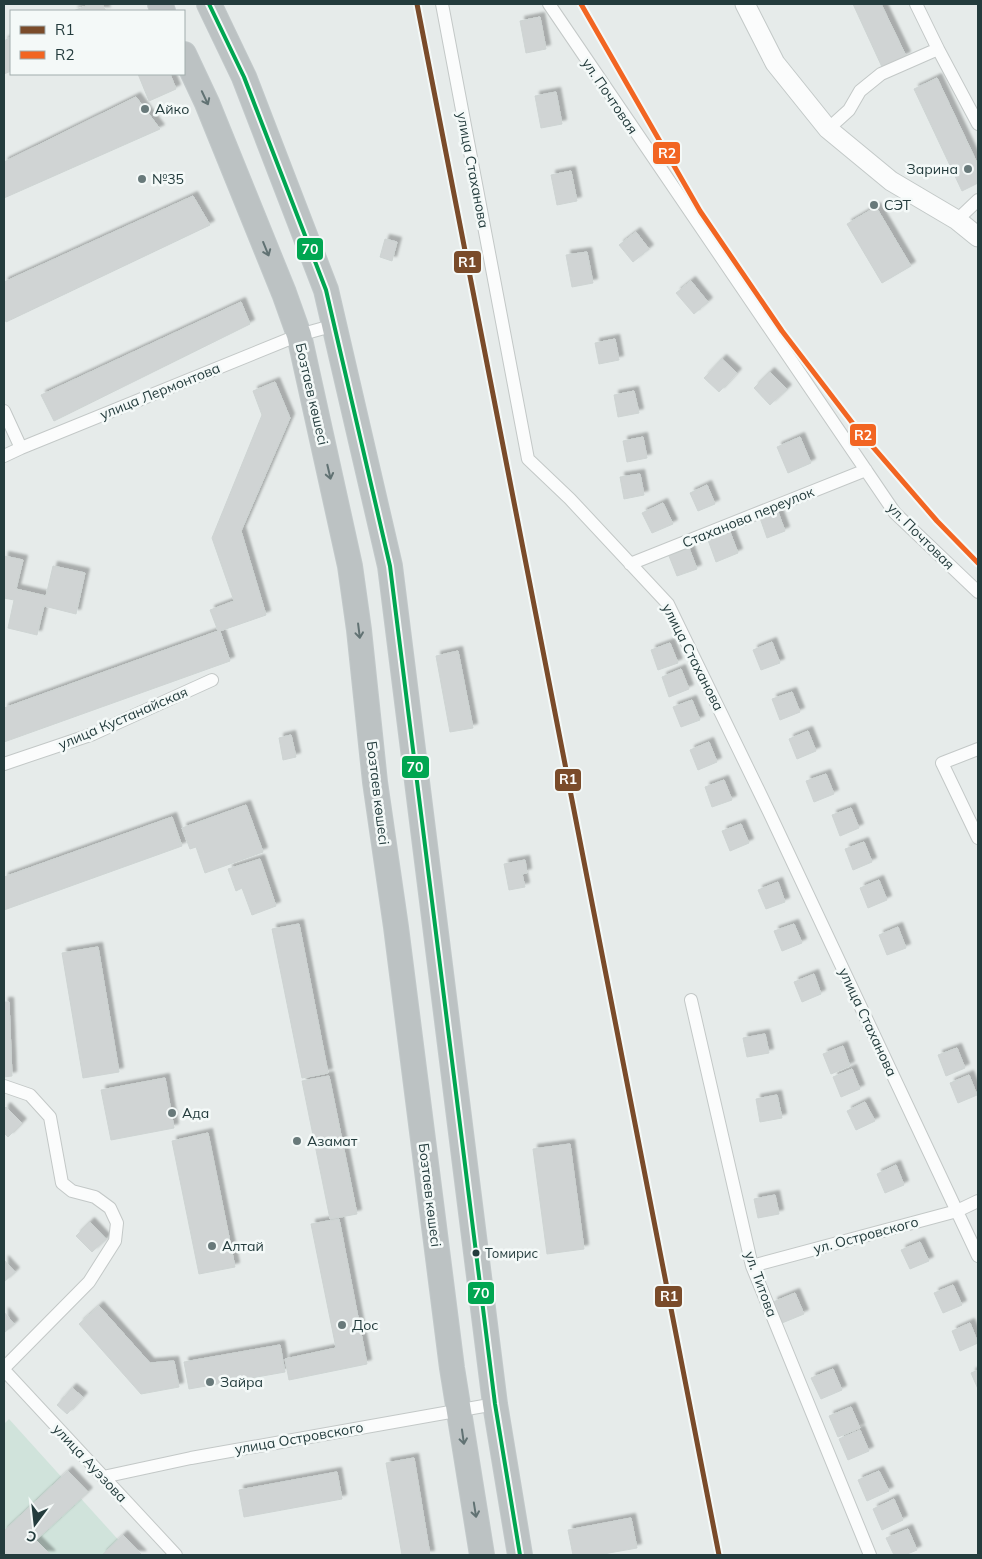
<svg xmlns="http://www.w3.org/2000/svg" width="982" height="1559" viewBox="0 0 982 1559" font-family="Mulish,sans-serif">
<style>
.green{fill:#d0e3db}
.building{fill:#d0d4d4;stroke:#ced4d3;filter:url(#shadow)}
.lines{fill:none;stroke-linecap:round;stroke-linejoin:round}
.street-casing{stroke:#c3c8c7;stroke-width:14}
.secondary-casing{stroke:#c3c9c8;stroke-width:21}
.highway-casing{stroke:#c2c9ca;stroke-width:26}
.street{stroke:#fbfcfc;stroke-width:12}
.secondary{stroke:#fbfcfc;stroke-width:19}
.highway{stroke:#bcc2c3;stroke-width:24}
.bus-1-casing{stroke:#f4f9f8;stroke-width:8}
.bus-1{stroke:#00a651;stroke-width:4}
.rail-1-casing{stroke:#f4f9f8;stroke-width:9}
.rail-2-casing{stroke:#f4f9f8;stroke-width:9}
.rail-1{stroke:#7a4b2a;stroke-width:5}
.rail-2{stroke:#f26522;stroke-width:5}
.oneway{stroke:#617273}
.poi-dot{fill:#68797a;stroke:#f4f9f8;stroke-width:2}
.bus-dot{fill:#243c3d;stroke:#f4f9f8;stroke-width:2}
.labels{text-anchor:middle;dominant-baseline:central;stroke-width:5;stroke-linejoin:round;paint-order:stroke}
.bus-label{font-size:13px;fill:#243c3d;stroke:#f4f9f8;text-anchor:start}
.street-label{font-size:14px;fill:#243c3d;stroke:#f4f9f8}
.poi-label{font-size:14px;fill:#243c3d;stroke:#f4f9f8;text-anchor:start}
.line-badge{stroke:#f4f9f8;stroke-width:2}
.badge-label{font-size:14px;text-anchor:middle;font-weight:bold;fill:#fff}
</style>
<defs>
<filter id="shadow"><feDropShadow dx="4.5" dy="-4.5" stdDeviation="1" flood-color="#0004"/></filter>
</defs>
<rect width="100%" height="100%" fill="#e6ebea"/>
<path class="green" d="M9,1419L132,1555H4V1424Z"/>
<path class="building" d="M91,4H102L106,11H73Z
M853,4H881L906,56L882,67Z
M540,17L546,49L526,53L520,21Z
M11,37V71L4,74V41Z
M138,74H170L176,89L149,101Z
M937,78L978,165V183L962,191L914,89Z
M556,92L562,124L541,128L535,96Z
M136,97L160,129L4,198V162Z
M571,171L577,201L557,205L551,175Z
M193,196L210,225L6,322L4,316V282Z
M876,207L911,266L882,283L847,224Z
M636,232L649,249L633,262L619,245Z
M385,239L397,242L392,261L380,257Z
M587,252L593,283L572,287L566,255Z
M691,281L708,302L694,314L676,293Z
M241,302L250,324L54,421L41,395Z
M615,339L619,360L599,364L595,343Z
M722,359L737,373L719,392L704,378Z
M770,372L787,389L770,405L754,388Z
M275,382L290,418L241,531L266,615L220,631L230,661L4,742V708L218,631L210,610L234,601L212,538L262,415L253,391Z
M634,391L639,413L618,417L614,395Z
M643,437L647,458L627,462L623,441Z
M800,437L811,463L788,473L777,447Z
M640,474L644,495L624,499L620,477Z
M707,485L715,504L698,511L690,493Z
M663,503L673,524L652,533L642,513Z
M778,512L785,531L767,538L760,518Z
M730,532L738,553L716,562L708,540Z
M689,548L697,569L677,576L669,556Z
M4,556L23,560L16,589L46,596L53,566L85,573L76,614L44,606L37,635L8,628L14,600L4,598Z
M772,642L780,663L761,670L753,650Z
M670,643L678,663L658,670L651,650Z
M458,651L473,728L450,732L436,656Z
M681,669L689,689L669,697L662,677Z
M792,692L800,712L780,720L772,699Z
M692,700L700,720L681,727L673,707Z
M808,731L816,751L797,759L789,739Z
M291,735L296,757L283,760L279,738Z
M709,742L717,762L698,770L690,750Z
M826,774L834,794L814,802L806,781Z
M724,780L732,800L712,807L705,787Z
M246,805L263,852L205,873L196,847L190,849L182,828Z
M851,808L859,828L840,836L832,815Z
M172,817L182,846L4,910V877Z
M741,824L749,843L730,851L722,831Z
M864,842L872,862L853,870L845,849Z
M260,859L276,906L252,915L242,888L236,891L228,869Z
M525,860L527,873L522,874L525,887L509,890L504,864Z
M879,880L887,900L868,908L860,888Z
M778,882L785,902L766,909L758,890Z
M299,924L328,1073L302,1078L272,929Z
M794,924L802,943L782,951L774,931Z
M898,927L906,948L887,955L879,935Z
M98,947L119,1072L83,1078L62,953Z
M814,974L821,994L802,1002L794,982Z
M4,1002H9L12,1076L4,1077Z
M765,1034L769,1053L747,1057L743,1038Z
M843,1046L850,1066L831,1074L823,1054Z
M957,1048L965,1068L946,1076L938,1055Z
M852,1069L860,1089L841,1097L833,1077Z
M969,1075L977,1095L958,1103L950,1083Z
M329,1076L357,1214L330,1219L302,1081Z
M165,1078L174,1128L111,1140L101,1090Z
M777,1095L782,1118L760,1122L756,1099Z
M865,1102L875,1121L856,1130L847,1111Z
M6,1107L22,1123L8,1137L4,1133V1109Z
M208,1133L235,1267L199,1274L172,1141Z
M570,1144L584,1249L547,1254L533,1149Z
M896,1165L904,1185L885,1193L877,1174Z
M775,1195L779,1214L758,1218L754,1199Z
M339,1219L367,1364L289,1380L285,1359L336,1348L311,1224Z
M90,1222L106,1239L92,1252L76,1236Z
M920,1242L929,1261L910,1269L901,1250Z
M4,1260L15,1272L4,1282Z
M953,1285L962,1305L943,1313L934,1293Z
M795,1293L804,1314L782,1323L773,1302Z
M99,1306L150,1363L174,1361L179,1387L141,1394L79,1324Z
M4,1312L14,1324L4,1333Z
M970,1323L978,1343L960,1351L952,1331Z
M280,1345L285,1372L189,1389L184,1362Z
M833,1369L842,1390L821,1399L811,1378Z
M978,1370V1389L971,1373Z
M72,1388L83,1397L67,1414L57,1405Z
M851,1407L860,1428L838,1437L829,1416Z
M860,1430L869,1451L848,1460L839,1439Z
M414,1458L430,1555H402L386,1463Z
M68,1471L88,1492L36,1540L51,1555H4V1531Z
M879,1471L889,1491L867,1501L858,1480Z
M337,1472L342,1499L244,1517L239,1490Z
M894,1499L903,1520L882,1530L873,1509Z
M631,1518L637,1548L598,1555H573L568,1530Z
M908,1529L917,1550L905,1555H894L886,1538Z
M123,1535L142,1555H102Z"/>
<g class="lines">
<defs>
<path id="street" d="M442,4L528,459L570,499L668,604L769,812L978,1256
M549,4L895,513L978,592
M916,4L938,49
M828,129L849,110L860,91L881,74L938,49L978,124
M957,220L978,200
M4,411L21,448L299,335L335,325
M4,456L21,448
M630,564L866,470
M978,749L942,763L978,838
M4,764L93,734L212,680
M691,1000L752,1266L870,1555
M4,1086L30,1095L50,1117L62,1183L72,1191L95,1197L110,1208L117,1223L115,1241L89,1282L4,1368
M752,1266L957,1211L978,1201
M4,1370L176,1555
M103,1477L191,1458L495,1404"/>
<path id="secondary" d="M745,4L775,63L828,129L891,181L957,220L978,237"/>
<path id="highway" d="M160,4L163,11
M209,4L244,77L326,290L390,566L495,1404L520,1555
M184,54L207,103L284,293L299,335L350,566L359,630L375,782L396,927L452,1368L482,1555"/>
</defs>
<use href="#street" class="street-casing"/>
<use href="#secondary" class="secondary-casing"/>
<use href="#highway" class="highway-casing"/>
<use href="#street" class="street"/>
<use href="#secondary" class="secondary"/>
<use href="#highway" class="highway"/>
<defs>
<path id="bus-1" d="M209,4L244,77L326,290L390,566L495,1404L520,1555"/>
</defs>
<use href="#bus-1" class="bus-1-casing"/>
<use href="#bus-1" class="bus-1"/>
<defs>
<path id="rail-1" d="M417,4L719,1555"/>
<path id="rail-2" d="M581,4L700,211L782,331L854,425L937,521L978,563"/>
</defs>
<use href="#rail-1" class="rail-1-casing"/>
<use href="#rail-2" class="rail-2-casing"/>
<use href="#rail-1" class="rail-1"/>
<use href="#rail-2" class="rail-2"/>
</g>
<defs><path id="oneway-shaft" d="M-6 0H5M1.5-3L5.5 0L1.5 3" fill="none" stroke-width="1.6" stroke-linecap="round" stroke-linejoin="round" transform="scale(1.25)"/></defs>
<g class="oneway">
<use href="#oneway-shaft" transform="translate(205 98) rotate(65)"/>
<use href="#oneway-shaft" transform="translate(266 249) rotate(68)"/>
<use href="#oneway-shaft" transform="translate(329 472) rotate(77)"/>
<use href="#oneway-shaft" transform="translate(359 631) rotate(83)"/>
<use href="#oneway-shaft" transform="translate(463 1437) rotate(82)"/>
<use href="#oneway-shaft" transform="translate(475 1510) rotate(81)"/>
</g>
<g class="poi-dot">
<circle cx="145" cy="109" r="5"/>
<circle cx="968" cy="169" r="5"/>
<circle cx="142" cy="179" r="5"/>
<circle cx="874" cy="205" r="5"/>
<circle cx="172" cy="1113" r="5"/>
<circle cx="297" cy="1141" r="5"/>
<circle cx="212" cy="1246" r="5"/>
<circle cx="342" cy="1325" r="5"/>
<circle cx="210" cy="1382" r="5"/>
</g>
<circle class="bus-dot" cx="476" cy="1253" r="4.5"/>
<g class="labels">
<g class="bus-label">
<text x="485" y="1253">Томирис</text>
</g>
<g class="street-label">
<text transform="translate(610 96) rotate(56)">ул. Почтовая</text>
<text transform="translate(473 170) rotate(79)">улица Стаханова</text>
<text transform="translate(160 391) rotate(-22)">улица Лермонтова</text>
<text transform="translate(312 394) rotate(77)">Бозтаев көшесі</text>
<text transform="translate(748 517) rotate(-22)">Стаханова переулок</text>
<text transform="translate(921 536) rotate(45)">ул. Почтовая</text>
<text transform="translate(693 657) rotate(63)">улица Стаханова</text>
<text transform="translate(123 718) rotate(-23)">улица Кустанайская</text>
<text transform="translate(378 793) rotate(83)">Бозтаев көшесі</text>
<text transform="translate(868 1022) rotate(65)">улица Стаханова</text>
<text transform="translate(430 1195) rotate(83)">Бозтаев көшесі</text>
<text transform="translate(866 1235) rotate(-15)">ул. Островского</text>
<text transform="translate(761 1284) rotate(70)">ул. Титова</text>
<text transform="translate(299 1438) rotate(-10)">улица Островского</text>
<text transform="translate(90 1463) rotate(47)">улица Ауэзова</text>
</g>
<g class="poi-label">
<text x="155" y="109">Айко</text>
<text x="958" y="169" text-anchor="end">Зарина</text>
<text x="152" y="179">№35</text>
<text x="884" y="205">СЭТ</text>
<text x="182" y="1113">Ада</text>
<text x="307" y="1141">Азамат</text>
<text x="222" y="1246">Алтай</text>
<text x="352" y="1325">Дос</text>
<text x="220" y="1382">Зайра</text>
</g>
</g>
<g class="line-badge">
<rect x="652" y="141" width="29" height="24" rx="5" fill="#f26522"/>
<rect x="296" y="237" width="28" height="24" rx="5" fill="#00a651"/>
<rect x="453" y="250" width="29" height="24" rx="5" fill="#7a4b2a"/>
<rect x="849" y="423" width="28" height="24" rx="5" fill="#f26522"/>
<rect x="401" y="755" width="29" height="24" rx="5" fill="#00a651"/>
<rect x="554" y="768" width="28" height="24" rx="5" fill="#7a4b2a"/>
<rect x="467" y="1281" width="28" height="24" rx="5" fill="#00a651"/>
<rect x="654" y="1285" width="29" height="23" rx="5" fill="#7a4b2a"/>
</g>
<g class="badge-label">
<text x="667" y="158">R2</text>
<text x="310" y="254">70</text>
<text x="467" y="267">R1</text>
<text x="863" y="440">R2</text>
<text x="415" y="772">70</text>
<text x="568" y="784">R1</text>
<text x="481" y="1298">70</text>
<text x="669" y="1301">R1</text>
</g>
<rect width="982" height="1559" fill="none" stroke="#243c3d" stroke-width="10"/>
<rect x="10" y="10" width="175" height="65" fill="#f4f9f8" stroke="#a1adad"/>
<rect x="20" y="26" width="25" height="8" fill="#7a4b2a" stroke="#a1adad"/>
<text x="55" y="35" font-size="15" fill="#243c3d">R1</text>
<rect x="20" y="51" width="25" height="8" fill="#f26522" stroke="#a1adad"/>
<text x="55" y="60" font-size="15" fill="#243c3d">R2</text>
<g transform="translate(35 1524) rotate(195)" stroke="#f4f9f8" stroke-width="4" paint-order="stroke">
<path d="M0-4L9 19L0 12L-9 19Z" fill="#243c3d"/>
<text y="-8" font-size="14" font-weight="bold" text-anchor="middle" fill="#243c3d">С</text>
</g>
</svg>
